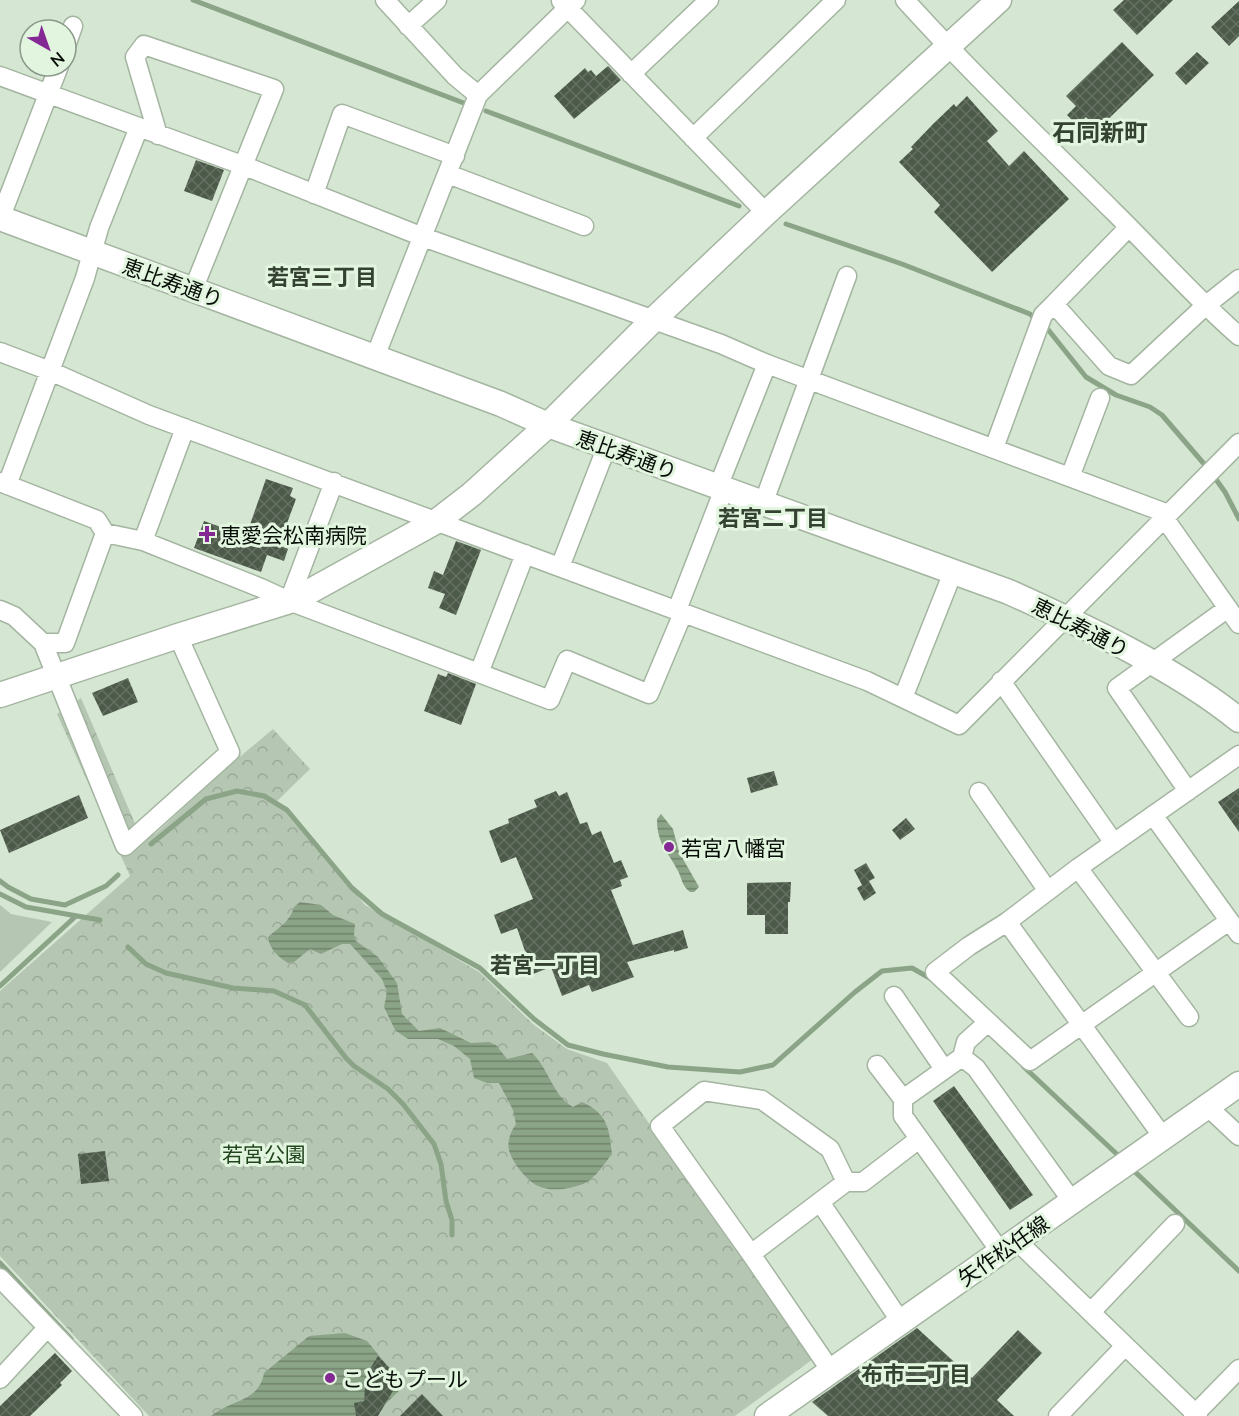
<svg xmlns="http://www.w3.org/2000/svg" width="1239" height="1416" viewBox="0 0 1239 1416" font-family="Lato,'Noto Sans JP',sans-serif">
<style>
.grass{fill:#b5c6b2}
.forest{fill:url(#forest-crowns)}
.water{fill:url(#water-rules)}
.lines{fill:none;stroke-linecap:round;stroke-linejoin:round}
.stream{stroke:#8ba387;stroke-width:5}
.building{fill:url(#building-cross-hatch)}
.street-casing{stroke:#a4b5a1;stroke-width:21}
.secondary-casing{stroke:#a4b5a1;stroke-width:27}
.street{stroke:#fff;stroke-width:18}
.secondary{stroke:#fff;stroke-width:24}
.poi-dot{fill:#842894;stroke:#e2f5df;stroke-width:2}
.labels{text-anchor:middle;dominant-baseline:central;stroke-width:6;stroke-linejoin:round;paint-order:stroke}
.street-label{font-size:21px;fill:#070d07;stroke:#e2f5df}
.poi-label{font-size:21px;fill:#070d07;stroke:#e2f5df;text-anchor:start}
.park-label{font-size:21px;fill:#21451c;stroke:#e2f5df}
.neighbourhood-label{font-size:22px;font-weight:bold;fill:#344231;stroke:#e2f5df}
.quarter-label{font-size:24px;font-weight:bold;fill:#344231;stroke:#e2f5df}
</style>
<defs>
<pattern id="forest-crowns" width="20" height="18" patternUnits="userSpaceOnUse" patternTransform="scale(1.5)"><rect width="20" height="18" fill="#b5c6b2"/><path d="M2 6a3 3 0 1 1 6 0M12 15a3 3 0 1 1 6 0" fill="none" stroke="#9aa998"/></pattern>
<pattern id="water-rules" width="6" height="5" patternUnits="userSpaceOnUse" patternTransform="scale(1.5)"><rect width="6" height="5" fill="#8ba387"/><path d="M0 2.5h6" fill="none" stroke="#70836c"/></pattern>
<pattern id="building-cross-hatch" width="8" height="8" patternUnits="userSpaceOnUse" patternTransform="scale(1.5)"><rect width="8" height="8" fill="#4b5a49"/><path d="M0 0l8 8M0 8l8-8" fill="none" stroke="#667164"/></pattern>
</defs>
<rect width="100%" height="100%" fill="#d5e7d2"/>
<path class="grass" d="M0,905L11,914L52,922L0,972Z"/>
<path class="forest" d="M81,698L140,835L155,834L230,765L273,729L310,769L274,804L286,811L365,905L479,972L534,1025L567,1049L607,1063L813,1359L735,1416H149L0,1256V991L130,876L57,714Z"/>
<path class="water" d="M661,814L673,829L679,852L699,887L694,892H690C681,884 683,881 678,871C668,851 657,845 657,819Z
M300,902L321,905L333,915L355,924L354,935L356,941L378,957L397,983L402,1014L419,1031L440,1028L471,1043L489,1042L496,1045L507,1059L532,1053C550,1070 552,1095 573,1107L582,1102C608,1114 609,1128 612,1154C604,1164 595,1179 583,1184C570,1189 551,1192 538,1186C527,1181 512,1162 509,1150C507,1141 511,1131 516,1124L513,1110L499,1083H487L474,1078L470,1059L454,1046L438,1039H408L395,1030L384,1007L387,992L382,979L350,944H342L321,954L310,949L294,962L288,963C278,957 269,948 268,937C279,927 290,922 294,907Z
M345,1333L367,1341L404,1386L373,1416H211C232,1399 259,1402 264,1373L309,1336Z"/>
<g class="lines">
<path class="stream" d="M193,0L469,105
M486,111L739,206
M786,224L902,264L1030,314L1036,320
M1046,327L1086,377L1116,395L1150,407L1162,415L1205,465
M1215,478L1225,492L1239,519
M151,844L206,799L237,791L264,796L287,810L352,888L382,914L480,968L534,1019L568,1045L603,1054L668,1067L740,1072L773,1065L855,992L882,971L912,968L933,980
M0,881L8,887L31,899L65,905L106,886L118,875
M0,894L26,907L100,920
M128,947L146,964L166,973L233,988L274,991L305,1005L346,1058L354,1066L388,1089L403,1104L434,1144L441,1164L446,1201L452,1220V1235
M0,986L76,916
M1024,1067L1122,1159
M1131,1168L1239,1271
M0,1263L71,1339"/>
</g>
<path class="building" d="M1124,0H1173L1137,35L1113,10Z
M1239,1V36L1229,46L1211,27Z
M1122,42L1154,75L1098,129L1086,117L1077,125L1067,115L1076,106L1066,96Z
M1197,52L1209,63L1186,85L1175,73Z
M608,66L621,80L574,119L554,96L585,68L588,72L591,70L596,76Z
M967,96L998,131L987,141L1009,166L1024,151L1069,199L992,272L934,212L940,205L899,162L913,149L911,147L933,124L954,104L956,107Z
M196,160L224,170L212,201L184,191Z
M266,479L293,488L290,496L296,499L279,545L288,549L284,561L267,555L261,572L194,548L204,521L246,536Z
M456,541L481,550L456,615L439,608L445,594L428,588L434,571L443,575Z
M448,673L476,684L461,725L424,711L438,674L446,677Z
M128,678L138,702L103,716L92,693Z
M774,771L778,785L751,793L747,778Z
M1239,788V832L1218,802Z
M556,791L559,796L567,792L580,824L587,822L592,835L601,831L614,863L621,860L628,877L620,880L622,886L611,890L633,945L683,930L688,948L674,952V950L627,962L634,977L592,992L589,985L562,996L551,967L533,974L517,928L501,934L494,915L533,899L516,857L501,863L489,831L509,823L508,819L537,807L534,800Z
M79,795L88,818L9,853L0,830Z
M906,818L915,829L900,840L892,830Z
M866,863L875,878L869,881L876,893L864,901L857,888L862,885L854,870Z
M791,882L790,902H788V934H765V915H747V883Z
M954,1086L1033,1195L1010,1210L933,1101Z
M105,1151L109,1181L81,1184L78,1154Z
M917,1328L972,1378L1018,1330L1042,1353L997,1400L1014,1416H828L812,1402Z
M55,1353L72,1371L60,1383L62,1385L30,1416H0V1406Z
M378,1356L400,1379L378,1416H356L354,1403L364,1401L366,1375Z
M422,1394L443,1416H400Z"/>
<g class="lines">
<defs>
<path id="street" d="M385,0L455,76L478,95
M905,0C971,73 1043,141 1113,211C1155,252 1194,297 1239,336
M561,1L766,213
M408,26L437,0
M66,46L73,26
M631,74L709,0
M0,76L242,165L423,237L721,344L767,364L1163,512L1165,519L1239,624
M158,135L135,57L144,45L274,89L193,290
M693,138L836,0
M448,174L584,226
M314,194L342,114L455,156
M0,219L59,66
M1129,227L1054,304L1109,366L1131,375L1205,306L1239,279
M0,352L50,371L149,415L867,681L959,725L1239,443
M375,357L478,95L576,0
M994,448L1043,315L1054,304
M1070,477L1100,398
M0,482L97,520L105,533L143,541L261,588L289,601L550,700L567,660L649,694L683,613
M7,485L85,278L99,228L139,127
M718,487L767,364
M763,504L847,276
M143,541L185,428
M560,567L607,446
M289,601L334,482
M0,610L14,616L43,643L125,846L230,752L178,636
M677,610L724,489
M43,643H65L105,533
M479,673L525,554
M1001,681L1114,843
M903,698L953,572
M1188,791L1117,688L1228,608
M979,792L1048,891
M1153,815L1239,934
M1078,868L1189,1017
M1229,921L1030,1061L935,972L969,946L1007,922L1078,868L1239,755
M1007,922L1163,1137
M894,996L944,1069
M962,1057L966,1042L988,1022
M877,1065L903,1099
M1208,1107L1239,1136
M846,1182H863L919,1139
M820,1202L901,1322
M1016,1240L1198,1416
M1000,1251L903,1116V1099L962,1057L976,1068L1072,1201
M751,1254L846,1182L830,1149L762,1100L704,1091L660,1126L751,1254L831,1371
M0,1278L133,1416
M1091,1312L1175,1224
M0,1379L47,1328
M1058,1416L1125,1346
M1193,1416L1239,1369"/>
<path id="secondary" d="M0,218L501,404L548,425L1009,592C1084,626 1175,668 1239,720
M0,695L178,636L296,599L437,521L472,494L548,425L652,321L766,213L999,0
M767,1416L1239,1084"/>
</defs>
<use href="#street" class="street-casing"/>
<use href="#secondary" class="secondary-casing"/>
<use href="#street" class="street"/>
<use href="#secondary" class="secondary"/>
</g>
<g class="poi-dot">
<path d="M204 525h6v6h6v6h-6v6h-6v-6h-6v-6h6z"/>
<circle cx="669" cy="847" r="6"/>
<circle cx="330" cy="1378" r="6"/>
</g>
<g class="labels">
<g class="street-label">
<text transform="translate(173 282) rotate(20)">恵比寿通り</text>
<text transform="translate(627 454) rotate(20)">恵比寿通り</text>
<text transform="translate(1081 627) rotate(27)">恵比寿通り</text>
<text transform="translate(1003 1250) rotate(-35)">矢作松任線</text>
</g>
<g class="poi-label">
<text x="220" y="534">恵愛会松南病院</text>
<text x="681" y="847">若宮八幡宮</text>
<text x="342" y="1378">こどもプール</text>
</g>
<g class="park-label">
<text x="264" y="1153">若宮公園</text>
</g>
<g class="neighbourhood-label">
<text x="322" y="276">若宮三丁目</text>
<text x="773" y="517">若宮二丁目</text>
<text x="545" y="964">若宮一丁目</text>
<text x="916" y="1373">布市二丁目</text>
</g>
<g class="quarter-label">
<text x="1100" y="131">石同新町</text>
</g>
</g>
<g transform="translate(48 48) rotate(140)"><circle r="28" fill="#e2f5df" stroke="#8a9889" stroke-width="1.5"/>
<path d="M0-4.5L10 22L0 15L-10 22Z" fill="#842894"/>
<text y="-9" font-size="16" font-weight="bold" text-anchor="middle" fill="#070d07">N</text>
</g>
</svg>
